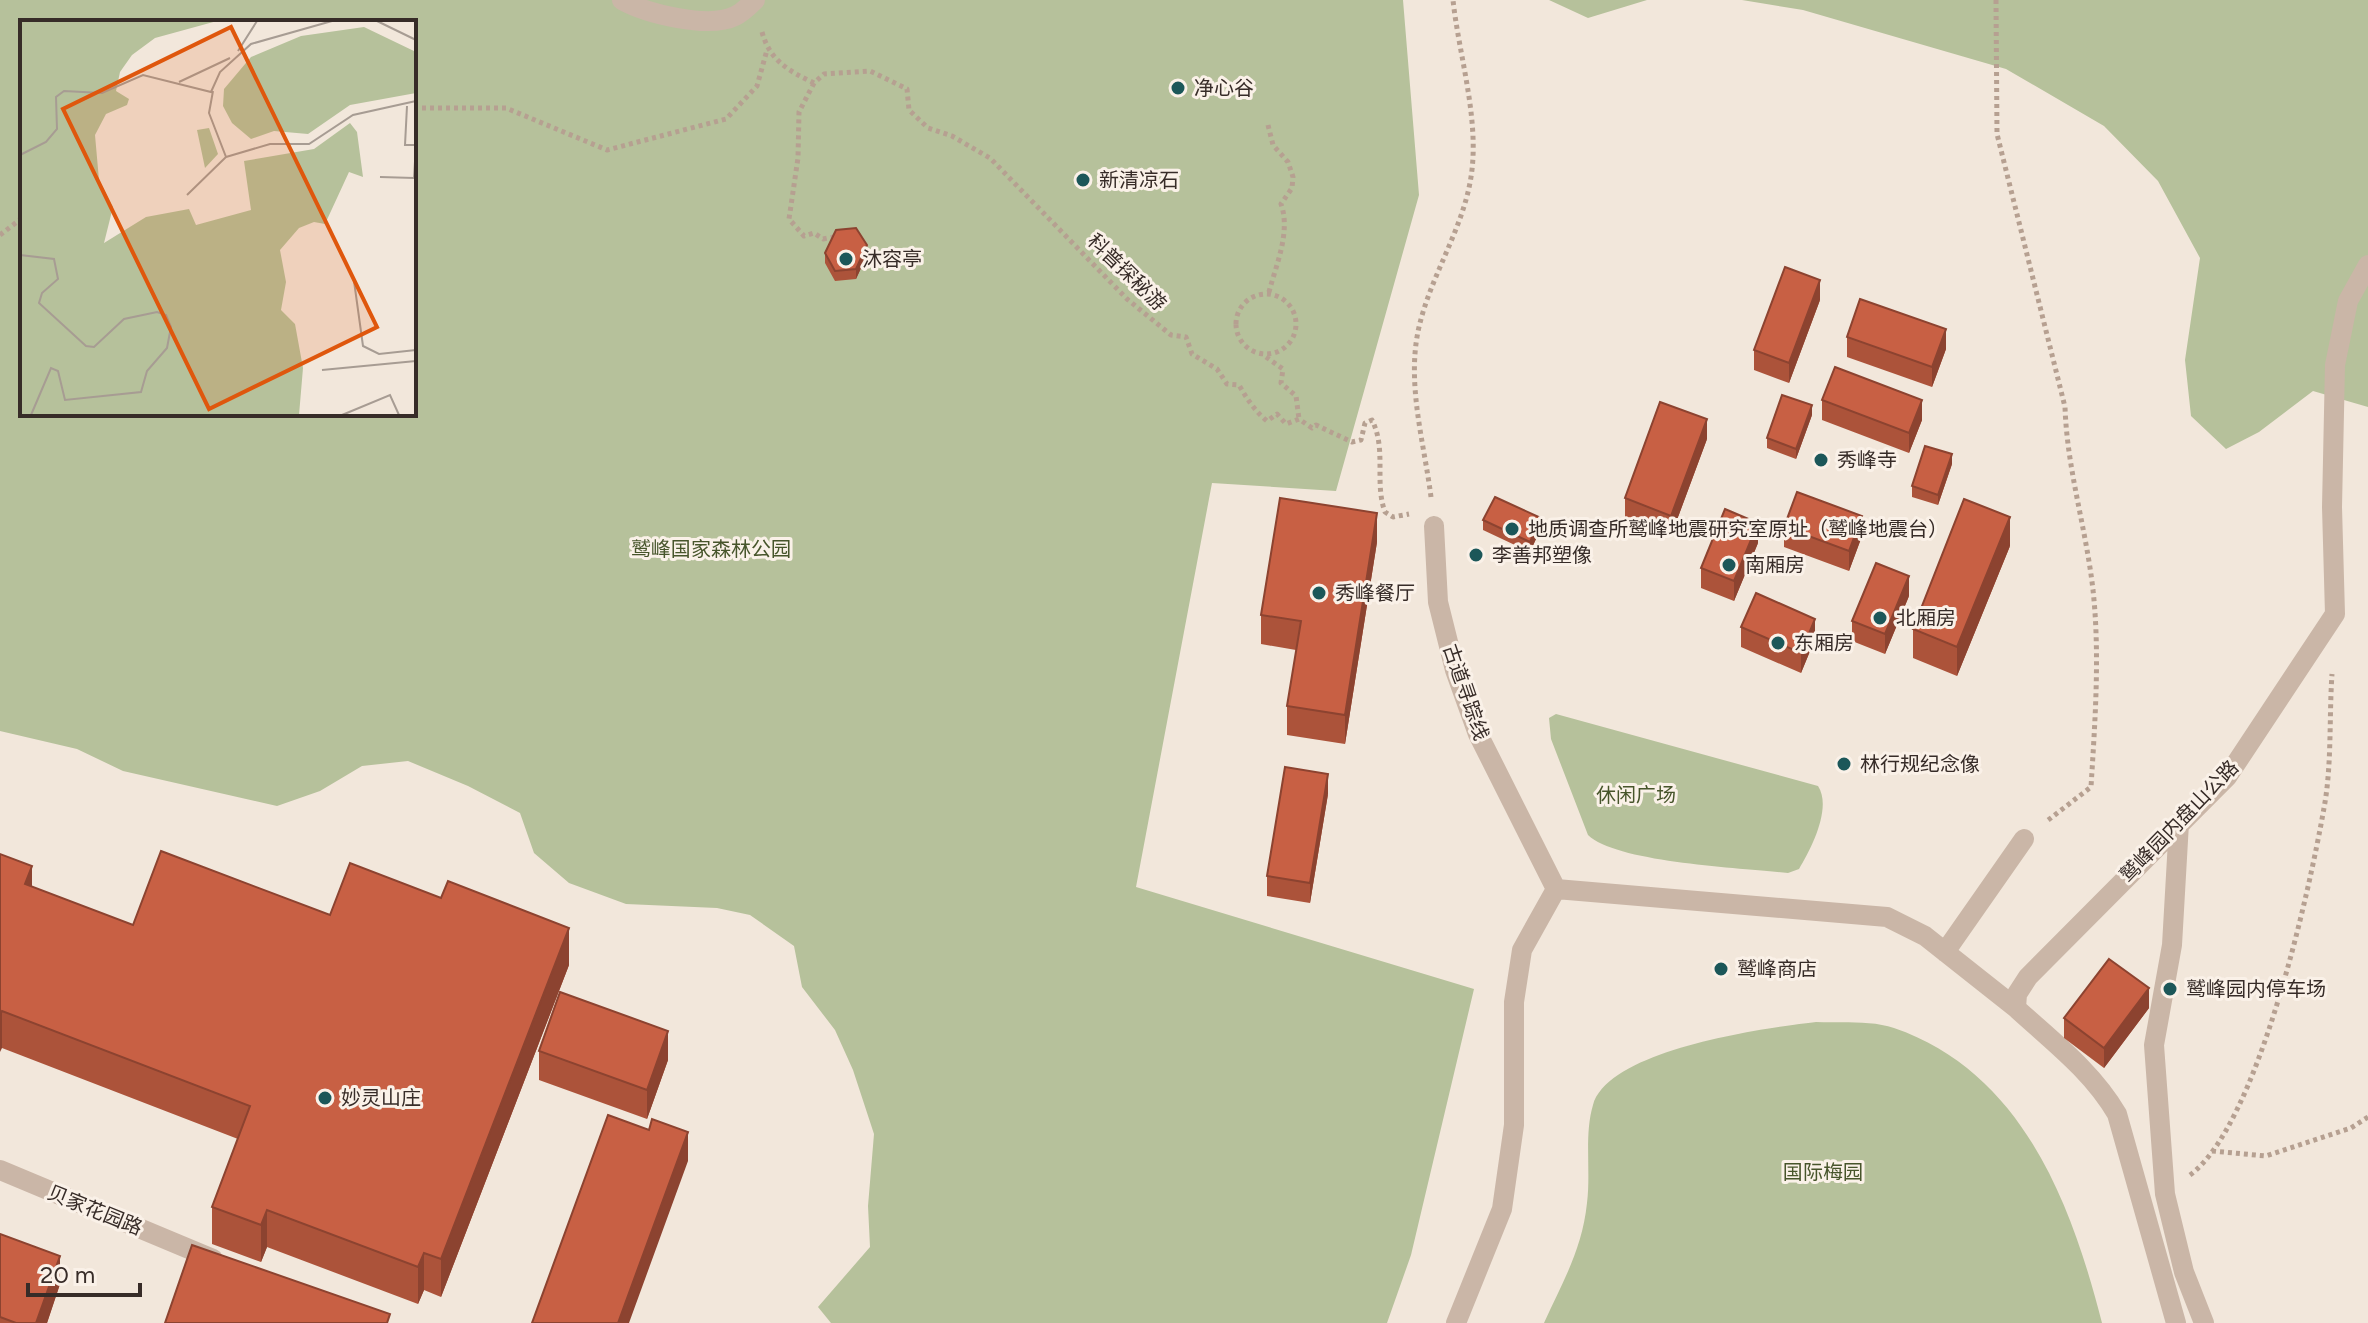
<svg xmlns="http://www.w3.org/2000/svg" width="2368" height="1323" viewBox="0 0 2368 1323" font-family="Figtree,'Noto Sans SC',sans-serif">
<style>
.green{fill:#b6c19b;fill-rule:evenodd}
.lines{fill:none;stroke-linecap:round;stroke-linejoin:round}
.path{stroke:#b6a091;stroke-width:5;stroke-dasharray:4 4;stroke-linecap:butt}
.minor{stroke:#cab6a7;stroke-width:20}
.wall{fill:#ac533a}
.shaded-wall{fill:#8c4330}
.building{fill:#c86044;stroke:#8c4330;stroke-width:2}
.poi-dot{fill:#1c5759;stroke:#faf1e8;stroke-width:3}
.labels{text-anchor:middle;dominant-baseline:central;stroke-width:6;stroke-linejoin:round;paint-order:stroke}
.poi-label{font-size:20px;fill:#372c28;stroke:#faf1e8;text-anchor:start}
.street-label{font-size:20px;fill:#372c28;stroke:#faf1e8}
.park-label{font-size:20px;fill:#47552b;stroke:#faf1e8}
.inset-road{fill:none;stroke:#a79c93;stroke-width:2}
.view{fill:#df570d;fill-opacity:0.15;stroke:#df570d;stroke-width:4}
.inset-edge{fill:none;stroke:#372c28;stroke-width:4}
</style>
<rect width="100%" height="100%" fill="#f2e7db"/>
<path class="green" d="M0,0H1403L1419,195L1336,491L1212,483L1136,887L1474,989L1411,1255L1387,1323H831L818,1307L870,1247L868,1206L874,1134L853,1070L835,1030L802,987L794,946L750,915L717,908L626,904L569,883L534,853L520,813L468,786L408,761L362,766L320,791L277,806L123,771L77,749L0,731ZM22,22H414V414H22Z
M1549,0H1647L1588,18Z
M1742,0H2368V407L2313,391L2259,432L2226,449L2191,416L2185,360L2200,258L2158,181L2104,126L2006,69L1803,10Z
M1556,714L1818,786C1832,807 1812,848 1799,869L1788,873C1744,868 1617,863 1588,835L1551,739L1549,718Z
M1816,1022C1840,1023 1871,1020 1894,1028C2022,1072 2071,1202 2102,1323H1544C1563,1281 1582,1250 1587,1203C1591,1171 1584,1135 1593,1105C1609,1049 1766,1028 1816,1022Z"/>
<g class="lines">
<path class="path" d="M1996,0L1997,134L2065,407C2067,469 2086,528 2093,590C2100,654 2095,722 2091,787L2047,821
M762,32C770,61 789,71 814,83L824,74L870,71L907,89L909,110L928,128L952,136L990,158L1127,299L1171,335L1186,337L1192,354L1217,369L1227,384L1239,385C1247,399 1255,411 1267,421L1277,414L1286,424L1299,419L1312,428L1316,425L1352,442L1361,440L1365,423L1372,420C1387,450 1374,482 1385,512L1393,517L1409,514
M814,83L799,112L798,158L789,219L804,236L814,233L823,239L834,237
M414,108H506L607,150L726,119L757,86L767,50
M1268,125L1273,145L1288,162L1293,177L1292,188L1281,204C1291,232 1276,265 1269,292
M0,235L22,218
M1236 324a30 30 0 1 1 60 0a30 30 0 1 1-60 0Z
M1266,357L1283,369L1281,383L1296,396L1299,419
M1431,497C1424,442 1406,383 1419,327C1431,275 1463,229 1471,177C1480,120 1459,56 1453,0
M2212,1151L2266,1156L2351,1128L2368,1117
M2190,1175C2258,1125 2309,893 2324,808C2332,765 2329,718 2332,674"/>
<path class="minor" d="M622,0C647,14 709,29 735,16C742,13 750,5 755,0
M1434,526L1438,602L1455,670L1478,734L1556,889L1887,917L1925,936L2016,1008
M2179,823L2172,945L2154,1045L2165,1194L2184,1272L2204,1323
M1945,952L2024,839
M0,1170L213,1259
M1456,1323L1502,1209L1514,1125V1002L1522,950L1556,889
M2176,1323L2117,1114C2092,1071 2052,1041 2016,1008L2017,994L2028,977L2227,777L2335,614L2332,507L2335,365L2348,301L2368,265"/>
</g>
<path class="wall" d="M825,253L867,255L856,279L835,281L825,263Z
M1820,300L1789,383L1754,370V350Z
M1847,337L1946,349L1932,387L1847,357Z
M1822,400L1922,420L1909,453L1822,420Z
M1812,415L1796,459L1767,448V438Z
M1707,439L1671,536L1625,518V498Z
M1952,464L1938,505L1912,497V486Z
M1483,520L1541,528L1530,552L1483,530Z
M1784,527L1862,536L1849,571L1784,547Z
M1377,542L1345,744L1287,735V706L1296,650L1261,644V615Z
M1758,543L1734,601L1701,588V568Z
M2010,546L1957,676L1913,658V629Z
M1909,596L1885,654L1852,641V621Z
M1741,627L1815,639L1801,673L1741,647Z
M1328,794L1310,903L1267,896V876Z
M0,854L32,887L133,925L330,915L569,965L441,1297L424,1290L418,1304L267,1247L261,1262L212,1244V1207L238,1139L2,1048Z
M2149,1008L2104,1068L2064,1038V1018Z
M539,1051L668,1060L647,1119L539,1080Z
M0,1234L60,1284L47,1323H0Z"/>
<path class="shaded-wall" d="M867,245V255L856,279V269Z
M1820,280V300L1789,383V363Z
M1946,329V349L1932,387V367Z
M1922,400V420L1909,453V433Z
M1812,405V415L1796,459V449Z
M1707,419V439L1671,536V516Z
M1952,454V464L1938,505V495Z
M1377,513V542L1345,744V715Z
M1862,516V536L1849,571V551Z
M2010,517V546L1957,676V647Z
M1541,518V528L1530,552V542Z
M1758,523V543L1734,601V581Z
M1909,576V596L1885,654V634Z
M1815,619V639L1801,673V653Z
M1328,774V794L1310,903V883Z
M32,866V903L25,884Z
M569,928V965L441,1297V1259Z
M2149,988V1008L2104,1068V1048Z
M2,1011V1048L0,1052V1015Z
M668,1031V1060L647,1119V1090Z
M688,1132V1161L629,1323H618Z
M267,1210V1247L261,1262V1225Z
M424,1253V1290L418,1304V1267Z
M60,1256V1284L47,1323H36Z"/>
<path class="building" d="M856,228L867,245L856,269L835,271L825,253L836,230Z
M1785,267L1820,280L1789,363L1754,350Z
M1860,299L1946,329L1932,367L1847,337Z
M1835,367L1922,400L1909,433L1822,400Z
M1782,395L1812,405L1796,449L1767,438Z
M1660,402L1707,419L1671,516L1625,498Z
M1925,446L1952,454L1938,495L1912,486Z
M1797,492L1862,516L1849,551L1784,527Z
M1495,497L1541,518L1530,542L1483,520Z
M1280,498L1377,513L1345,715L1287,706L1301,621L1261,615Z
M1964,499L2010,517L1957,647L1913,629Z
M1725,509L1758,523L1734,581L1701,568Z
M1876,563L1909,576L1885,634L1852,621Z
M1756,593L1815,619L1801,653L1741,627Z
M1285,767L1328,774L1310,883L1267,876Z
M161,851L330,915L350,863L441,898L448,881L569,928L441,1259L424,1253L418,1267L267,1210L261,1225L212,1207L250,1106L2,1011L0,1015V854L32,866L25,884L133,925Z
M2109,959L2149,988L2104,1048L2064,1018Z
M560,992L668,1031L647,1090L539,1051Z
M608,1115L649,1130L652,1119L688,1132L618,1323H532Z
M0,1234L60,1256L36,1323H16L0,1317Z
M192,1245L390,1314L387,1323H165Z"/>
<g class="poi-dot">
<circle cx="1178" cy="88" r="8"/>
<circle cx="1083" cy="180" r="8"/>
<circle cx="846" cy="259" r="8"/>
<circle cx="1821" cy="460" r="8"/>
<circle cx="1512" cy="529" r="8"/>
<circle cx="1476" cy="555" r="8"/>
<circle cx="1729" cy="565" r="8"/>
<circle cx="1319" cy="593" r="8"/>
<circle cx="1880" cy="618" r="8"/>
<circle cx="1778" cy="643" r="8"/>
<circle cx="1844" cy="764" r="8"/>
<circle cx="1721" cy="969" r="8"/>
<circle cx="2170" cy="989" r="8"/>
<circle cx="325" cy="1098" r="8"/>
</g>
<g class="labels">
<g class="poi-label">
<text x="1194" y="88">净心谷</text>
<text x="1099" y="180">新清凉石</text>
<text x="862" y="259">沐容亭</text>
<text x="1837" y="460">秀峰寺</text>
<text x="1528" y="529">地质调查所鹫峰地震研究室原址（鹫峰地震台）</text>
<text x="1492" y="555">李善邦塑像</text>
<text x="1745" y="565">南厢房</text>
<text x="1335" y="593">秀峰餐厅</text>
<text x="1896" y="618">北厢房</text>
<text x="1794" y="643">东厢房</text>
<text x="1860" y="764">林行规纪念像</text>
<text x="1737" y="969">鹫峰商店</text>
<text x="2186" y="989">鹫峰园内停车场</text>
<text x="341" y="1098">妙灵山庄</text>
</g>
<g class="street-label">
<text transform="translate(1127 272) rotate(44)">科普探秘游</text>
<text transform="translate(1466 692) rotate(71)">古道寻踪线</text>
<text transform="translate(2179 821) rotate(-46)">鹫峰园内盘山公路</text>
<text transform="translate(95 1210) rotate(22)">贝家花园路</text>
</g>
<g class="park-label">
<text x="711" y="549">鹫峰国家森林公园</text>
<text x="1636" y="795">休闲广场</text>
<text x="1823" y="1172">国际梅园</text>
</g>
</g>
<g transform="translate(20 20)">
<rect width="396" height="396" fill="#f2e7db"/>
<path d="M0,1H197L135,18L112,35L100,52L96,71L109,79L107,85L86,94L75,115L79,160L93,187L84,223L126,197L169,189L176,205L231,190L224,141L294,129L330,103L337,112L343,157L329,152L305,204L294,202L279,208L260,230L266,262L261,290L275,304L283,348L279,395H0ZM344,7L396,32V73L330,85L288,114L254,111L231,119L212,103L203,86L204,69L231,37L281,16ZM189,108L198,134L185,148L177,110Z" fill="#b6c19b"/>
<path class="inset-road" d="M357,1L396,20M218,31L237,1M159,62L210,38M387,86L385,125H396M0,135L26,122L37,109L36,77L44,71L82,73L123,55L191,72L200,52L231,24L312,1M206,137L250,124H289L333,95L396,81M360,157L394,158L396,125M167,175L206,137L189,93L193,71M0,235L34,239L38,259L22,273L19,283L66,326L74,327L104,299L137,292L146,295L151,307L147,328L127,351L121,372L45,380L38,351L31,348L11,395M334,261L343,326L359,334L396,330M302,350L396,341M322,395L370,375L379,395"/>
<path class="view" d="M211,7L357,307L189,389L43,89Z"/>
<rect width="396" height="396" class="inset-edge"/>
</g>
<path d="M28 1283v12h112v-12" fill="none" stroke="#372c28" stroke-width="4"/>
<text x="40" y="1283" font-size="24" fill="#372c28" stroke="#faf1e8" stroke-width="6" paint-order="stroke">20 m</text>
</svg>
